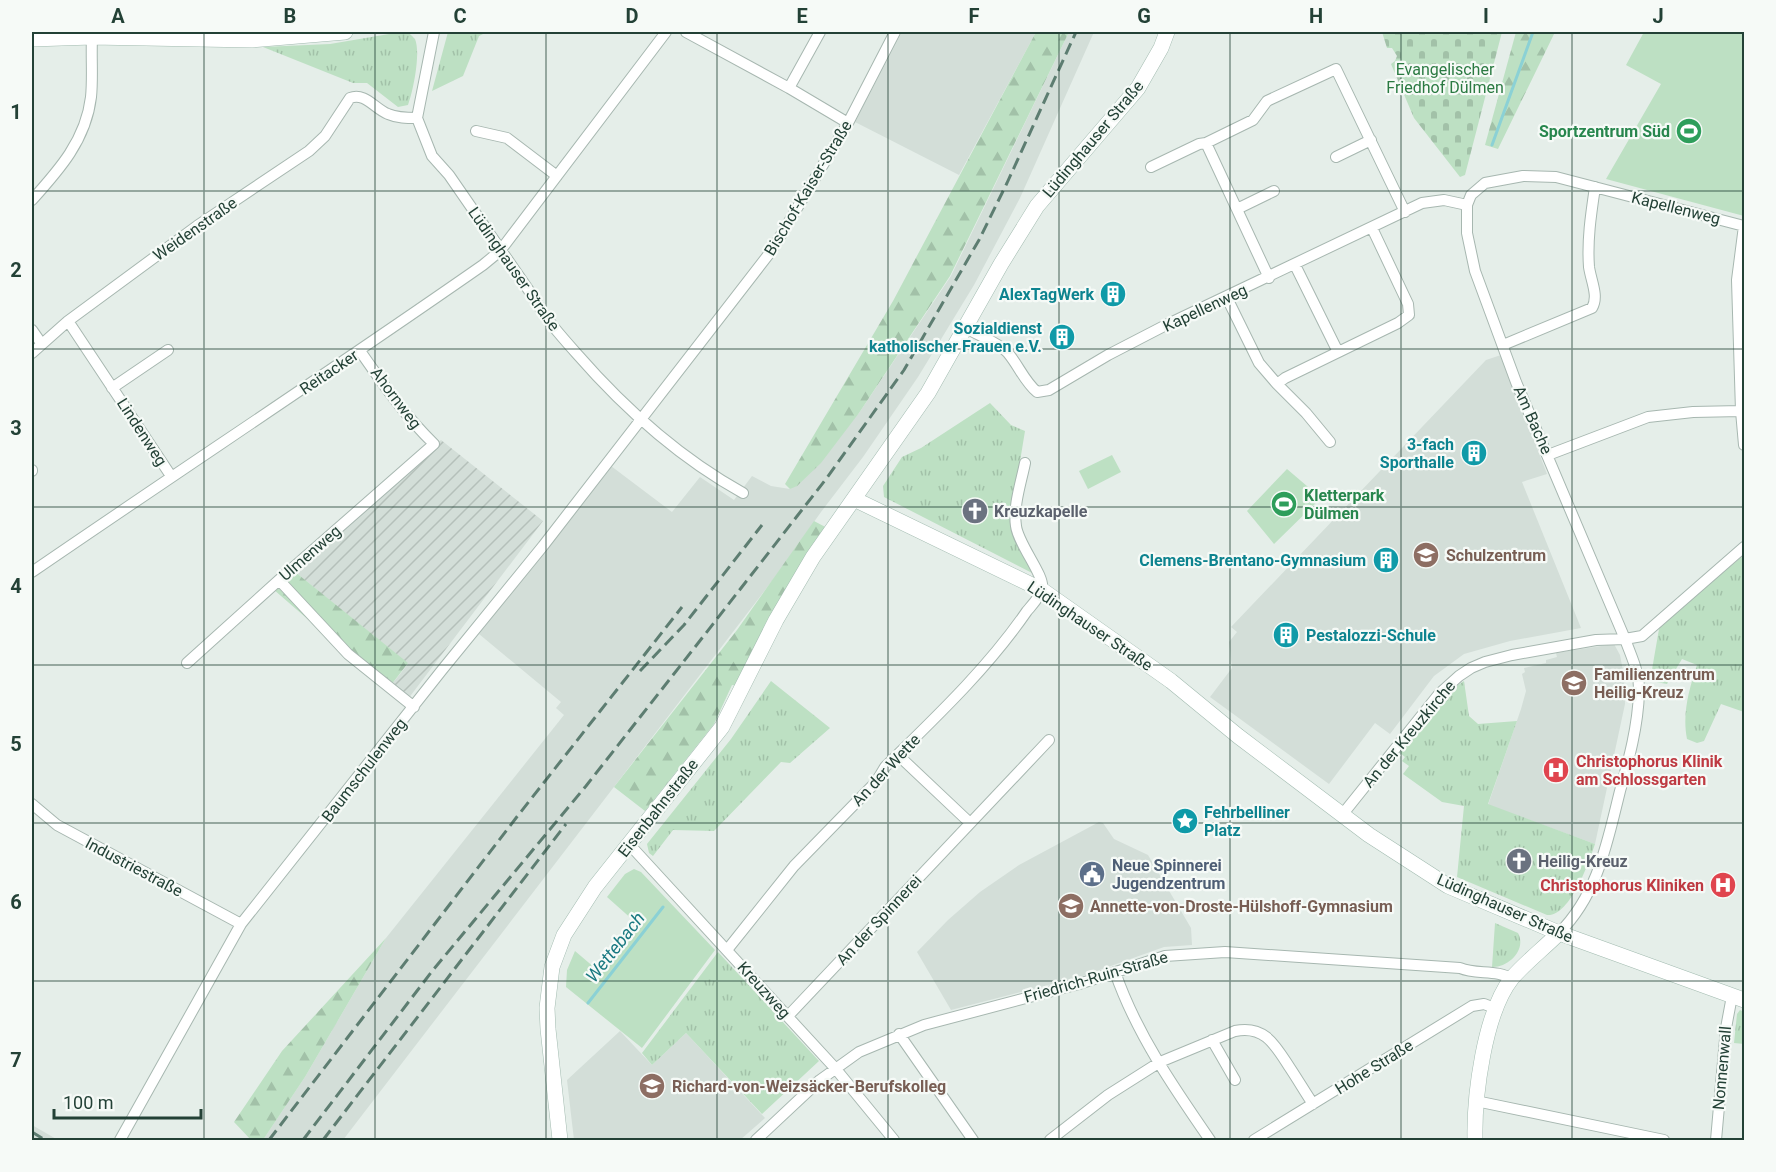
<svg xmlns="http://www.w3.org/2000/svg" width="1776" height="1172" viewBox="0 0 1776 1172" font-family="Roboto,sans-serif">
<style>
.built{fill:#d3ded8}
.industrial{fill:url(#industrial-furrows)}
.grass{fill:url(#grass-tufts)}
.forest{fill:url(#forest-firs)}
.cemetery{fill:url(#cemetery-stones)}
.garden{fill:#bde0c3}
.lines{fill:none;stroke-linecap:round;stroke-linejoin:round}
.stream{stroke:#8bd1d5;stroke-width:3}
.street-casing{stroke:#a7b7b0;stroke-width:12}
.secondary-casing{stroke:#a2bbb0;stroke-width:16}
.street{stroke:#fff;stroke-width:10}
.secondary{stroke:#fff;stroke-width:15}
.rail{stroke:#5d7d71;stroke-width:3;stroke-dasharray:12 6;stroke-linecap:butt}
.grid{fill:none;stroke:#234136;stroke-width:1.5;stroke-opacity:0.55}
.labels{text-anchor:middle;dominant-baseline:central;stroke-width:4.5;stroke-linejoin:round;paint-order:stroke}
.park-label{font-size:16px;fill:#2b7a42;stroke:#f6faf7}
.leisure-label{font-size:16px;font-weight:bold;fill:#27864d;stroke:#f6faf7;text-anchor:end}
.street-label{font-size:16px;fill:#234136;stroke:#f6faf7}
.culture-label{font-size:16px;font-weight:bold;fill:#0d838f;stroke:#f6faf7;text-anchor:end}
.worship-label{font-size:16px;font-weight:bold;fill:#5b616d;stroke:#f6faf7;text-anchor:start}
.education-label{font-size:16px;font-weight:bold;fill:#785e54;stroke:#f6faf7;text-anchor:start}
.health-label{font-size:16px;font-weight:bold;fill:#be3a42;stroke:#f6faf7;text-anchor:start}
.service-label{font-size:16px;font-weight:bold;fill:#4e5e75;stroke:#f6faf7;text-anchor:start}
.water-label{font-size:18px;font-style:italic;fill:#197981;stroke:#f6faf7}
.neatline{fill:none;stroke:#234136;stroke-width:2}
.grid-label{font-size:20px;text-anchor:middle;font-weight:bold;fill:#234136}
</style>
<defs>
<pattern id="industrial-furrows" width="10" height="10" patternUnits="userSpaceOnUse" patternTransform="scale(1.5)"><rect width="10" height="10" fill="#d3ded8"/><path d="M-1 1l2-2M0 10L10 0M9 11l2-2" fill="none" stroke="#b5c0ba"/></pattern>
<pattern id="grass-tufts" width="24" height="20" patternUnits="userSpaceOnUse" patternTransform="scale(1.5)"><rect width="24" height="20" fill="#bde0c3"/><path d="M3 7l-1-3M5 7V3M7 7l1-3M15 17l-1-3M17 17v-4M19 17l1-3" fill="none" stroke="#a2c1a8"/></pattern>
<pattern id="forest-firs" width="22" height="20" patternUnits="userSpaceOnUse" patternTransform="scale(1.5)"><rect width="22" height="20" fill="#bde0c3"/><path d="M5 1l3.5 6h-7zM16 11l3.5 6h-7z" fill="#a2c1a8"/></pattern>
<pattern id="cemetery-stones" width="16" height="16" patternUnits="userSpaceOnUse" patternTransform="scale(1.5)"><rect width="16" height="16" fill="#bde0c3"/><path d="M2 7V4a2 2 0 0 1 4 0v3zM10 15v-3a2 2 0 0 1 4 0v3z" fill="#a2c1a8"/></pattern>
</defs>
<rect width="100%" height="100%" fill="#e5eee9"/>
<path class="built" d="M902,32H1036L959,175L855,122Z
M1069,32H1094L1020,198L974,285L918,377L863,457L821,512L772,581L343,1140H263L305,1077L386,938L564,715L556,708L561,702L479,634L611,466L672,512L700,477L734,500L752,476L771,486L790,489L859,413L951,276Z
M1501,355L1547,474L1522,482L1581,628L1510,641L1464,654L1434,676L1390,734L1375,723L1329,784L1210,697L1232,668L1229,642L1237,632L1231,627L1486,360Z
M1614,644L1620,655L1624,676L1625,704L1595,844L1488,805L1521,709L1526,691L1522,674L1525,672L1524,668L1546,663V660L1557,657L1556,653Z
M1099,822L1103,823L1114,839L1148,855L1191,928L1192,945L1164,947L1080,977L951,1010L917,952L948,920L980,892L1019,865Z
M620,1031L652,1065L686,1033L765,1118L740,1140H574L567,1080Z
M32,1125L58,1140H37L32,1137Z"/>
<path class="industrial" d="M441,440L543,521L405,703L388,689L408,664L294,571L332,534Z"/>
<path class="grass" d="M401,32H408C409,33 414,38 415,39C421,53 413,92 408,105L398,107L367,83H353L263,47L330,44Z
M448,32H487L479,36L463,76L432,91Z
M990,403L1011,425L1025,431L1012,510L1034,574L884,497L883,486L902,457L921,448Z
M1744,555V712L1721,704L1704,741L1697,743L1687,739C1682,714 1689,689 1697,665L1682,659L1667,684L1650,681L1659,629L1663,622Z
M771,681L830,728L790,763L781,762L714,831L673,830L653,856L649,853L647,844L731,739Z
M1464,681L1469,716L1478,724L1517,721L1488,804L1595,844C1589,862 1570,917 1547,915L1457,877L1464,806L1442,802L1403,774L1409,766L1402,761L1405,757L1400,753L1451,690Z
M1495,923L1518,933C1527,950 1508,968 1492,967Z
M718,952L819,1061L762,1114L686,1033L652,1065L642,1053Z
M1740,1010L1744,1012V1044L1734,1043L1737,1014Z"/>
<path class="forest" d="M1036,32H1069L950,276L859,413L821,463L797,486L790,489L785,484L893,301Z
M1516,32H1555L1498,149L1485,145Z
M814,521L831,530L742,687L732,685L714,724L645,811L614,787L737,630Z
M294,571L408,663L388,689L273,589Z
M386,938L305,1077L263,1140H251L234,1122L282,1051Z"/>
<path class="cemetery" d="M1382,32H1502L1465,175L1460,177L1414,118L1391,64L1395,61L1397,56L1392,48H1387Z"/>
<path class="garden" d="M1644,32H1744V216L1606,179L1661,84L1626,65Z
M1112,455L1121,472L1088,489L1079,471Z
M1287,469L1321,498L1274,544L1247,511Z
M634,869L641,872L715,950L642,1048L566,987L567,970L575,951L595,968L634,921L607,897L625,874Z"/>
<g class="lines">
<path class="stream" d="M1492,145L1533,32
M588,1003L663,907"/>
<defs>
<path id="street" d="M686,32L789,88L848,123
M789,88L820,32
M417,118L434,32
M476,131L507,138L557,176
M1336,157L1371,140
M1151,167L1199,144L1206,143
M32,200C59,170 86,140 91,97C93,78 91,57 92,37
M1237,209L1274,191
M1744,226L1737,280L1741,411L1744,445
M1295,265L1338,352
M1269,278L1206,143L1253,120L1267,101L1336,69L1405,212
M1227,298L1259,363L1277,384L1285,378L1398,323L1409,315L1408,304L1372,228
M68,321L171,476
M966,328C979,336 998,342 1008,353C1019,366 1024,381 1037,392L1049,390L1108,355L1166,325L1422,203L1444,200L1467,205
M32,330L41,343
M1503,345L1592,308C1599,296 1591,281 1589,267C1587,240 1591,214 1595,187
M32,353L68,321L197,226L309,151L325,136L350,98C365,92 375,109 388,114C397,118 407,118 417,118L432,156L449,175L532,295C544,317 560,335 577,354C625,409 678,457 743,493
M1277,384L1306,413L1330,442
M112,388L168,350
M1548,455L1648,417L1693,412L1741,411
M32,470V471
M32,572C182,469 334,369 483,265L500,251L666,32
M279,580L348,654L414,707
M187,663L279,580L434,444C405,416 383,384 360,351
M898,755L970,823
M32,804L57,825L241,924
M1342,815L1439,694L1459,676L1471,668L1485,662L1512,655L1596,640L1625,639L1642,636L1744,547
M629,844L835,1068L894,1140
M1559,933C1598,894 1607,843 1620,791C1629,759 1638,726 1639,692C1640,673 1631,656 1625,639L1516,382L1475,271L1467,233V205L1471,195L1485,183L1523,176L1556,177L1744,226
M727,950L794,866L876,782L885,767C936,717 987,669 1027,611C1032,605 1041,596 1042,588C1045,576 1018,544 1016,526C1013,506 1021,483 1025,463
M1115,972C1136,1033 1174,1088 1210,1140
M788,1016L1049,740
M899,1034L973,1140
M1212,1040L1235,1080
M1476,1101L1664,1140
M120,1140L241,924L442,670L543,546L772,250L848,123L895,32
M756,1140L820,1080L859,1052L924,1025L1079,984L1165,956L1225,952L1460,968C1476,975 1497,969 1512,979
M1050,1140L1108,1095L1160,1062L1235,1031C1265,1025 1275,1045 1290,1068C1298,1080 1305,1092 1313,1104
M1254,1140L1472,1006L1484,1004L1497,1009
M1716,1140L1726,1028L1732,996"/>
<path id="secondary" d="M32,39L92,37L252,40L345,32
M854,499L1042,590L1171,681L1238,736L1369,835L1448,886L1559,933L1744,1000
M560,1140L548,1029L547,1008L552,967L564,935L595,887L722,727L776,620L813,557L928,393L1001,264L1037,206L1138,88L1161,48L1167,32
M1475,1140C1474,1097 1484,1013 1512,978C1526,962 1544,948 1559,933"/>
</defs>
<use href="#street" class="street-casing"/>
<use href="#secondary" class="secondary-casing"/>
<use href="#street" class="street"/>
<use href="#secondary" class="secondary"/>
<path class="rail" d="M640,671L684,625L762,525
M32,1132L45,1140
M269,1140L516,818L682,607
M303,1140L433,970L586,786L706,633L826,479L904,370L979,240L1007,183L1076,32
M323,1140L566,824"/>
</g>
<path class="grid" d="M204,32V1140M375,32V1140M546,32V1140M717,32V1140M888,32V1140M1059,32V1140M1230,32V1140M1401,32V1140M1572,32V1140M32,191H1744M32,349H1744M32,507H1744M32,665H1744M32,823H1744M32,981H1744"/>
<defs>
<symbol id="stadium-disc" viewBox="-11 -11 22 22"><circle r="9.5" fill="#2e9e5b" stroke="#f6faf7"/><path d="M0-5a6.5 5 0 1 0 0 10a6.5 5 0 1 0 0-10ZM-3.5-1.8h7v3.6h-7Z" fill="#fff"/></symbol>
<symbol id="building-disc" viewBox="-11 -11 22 22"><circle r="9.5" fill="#0f9aa8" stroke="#f6faf7"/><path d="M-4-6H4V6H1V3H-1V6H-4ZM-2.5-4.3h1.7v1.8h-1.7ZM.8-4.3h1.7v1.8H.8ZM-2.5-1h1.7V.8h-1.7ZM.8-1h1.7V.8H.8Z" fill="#fff"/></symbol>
<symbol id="church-disc" viewBox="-11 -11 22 22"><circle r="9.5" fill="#6b7280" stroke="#f6faf7"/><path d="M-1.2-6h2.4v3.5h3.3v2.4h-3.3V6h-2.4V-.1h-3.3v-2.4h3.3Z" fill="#fff"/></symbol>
<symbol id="school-disc" viewBox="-11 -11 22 22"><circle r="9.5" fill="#8d6e63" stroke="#f6faf7"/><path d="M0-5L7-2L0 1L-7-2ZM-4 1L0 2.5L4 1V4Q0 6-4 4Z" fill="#fff"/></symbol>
<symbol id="hospital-disc" viewBox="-11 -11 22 22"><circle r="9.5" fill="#e0444e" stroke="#f6faf7"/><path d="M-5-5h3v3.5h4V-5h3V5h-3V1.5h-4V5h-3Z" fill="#fff"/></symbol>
<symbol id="sight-disc" viewBox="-11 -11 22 22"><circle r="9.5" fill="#0f9aa8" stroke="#f6faf7"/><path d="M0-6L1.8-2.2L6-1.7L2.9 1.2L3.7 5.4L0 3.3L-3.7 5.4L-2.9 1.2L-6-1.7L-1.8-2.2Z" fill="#fff"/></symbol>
<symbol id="civic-disc" viewBox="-11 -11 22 22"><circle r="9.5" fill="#5c6f8a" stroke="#f6faf7"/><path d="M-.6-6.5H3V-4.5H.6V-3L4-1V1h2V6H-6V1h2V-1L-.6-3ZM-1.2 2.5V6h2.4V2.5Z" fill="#fff"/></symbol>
</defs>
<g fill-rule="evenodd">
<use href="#stadium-disc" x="1674" y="116" width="30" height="30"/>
<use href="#building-disc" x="1098" y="279" width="30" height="30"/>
<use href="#building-disc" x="1047" y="322" width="30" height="30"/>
<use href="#building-disc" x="1459" y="438" width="30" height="30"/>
<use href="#stadium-disc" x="1269" y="489" width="30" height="30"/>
<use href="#church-disc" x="960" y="496" width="30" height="30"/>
<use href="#school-disc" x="1411" y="540" width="30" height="30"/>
<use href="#building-disc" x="1371" y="545" width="30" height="30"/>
<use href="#building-disc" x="1271" y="620" width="30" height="30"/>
<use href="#school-disc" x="1559" y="668" width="30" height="30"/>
<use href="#hospital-disc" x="1541" y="755" width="30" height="30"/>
<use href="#sight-disc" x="1170" y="806" width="30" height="30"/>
<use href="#church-disc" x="1504" y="846" width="30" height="30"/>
<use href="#civic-disc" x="1077" y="859" width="30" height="30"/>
<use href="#hospital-disc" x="1708" y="870" width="30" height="30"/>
<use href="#school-disc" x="1056" y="891" width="30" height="30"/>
<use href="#school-disc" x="637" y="1071" width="30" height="30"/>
</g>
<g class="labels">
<g class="park-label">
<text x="1445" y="69">Evangelischer<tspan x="1445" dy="18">Friedhof Dülmen</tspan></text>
</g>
<g class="leisure-label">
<text x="1670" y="131">Sportzentrum Süd</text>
<text x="1304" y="495" text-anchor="start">Kletterpark<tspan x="1304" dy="18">Dülmen</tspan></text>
</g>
<g class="street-label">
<text transform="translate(1093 139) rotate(-50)">Lüdinghauser Straße</text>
<text transform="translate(808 188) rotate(-59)">Bischof-Kaiser-Straße</text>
<text transform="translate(1676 208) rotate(14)">Kapellenweg</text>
<text transform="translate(195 229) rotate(-35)">Weidenstraße</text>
<text transform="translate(514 269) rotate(55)">Lüdinghauser Straße</text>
<text transform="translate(1205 308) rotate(-25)">Kapellenweg</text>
<text transform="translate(329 372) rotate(-34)">Reitacker</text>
<text transform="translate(396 398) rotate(53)">Ahornweg</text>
<text transform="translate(1533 420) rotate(66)">Am Bache</text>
<text transform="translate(142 432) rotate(57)">Lindenweg</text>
<text transform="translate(310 553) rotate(-41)">Ulmenweg</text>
<text transform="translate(1090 626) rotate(34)">Lüdinghauser Straße</text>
<text transform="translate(1409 734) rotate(-50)">An der Kreuzkirche</text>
<text transform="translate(364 770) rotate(-52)">Baumschulenweg</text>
<text transform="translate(886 770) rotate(-47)">An der Wette</text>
<text transform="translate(658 808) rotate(-52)">Eisenbahnstraße</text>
<text transform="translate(134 867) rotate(28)">Industriestraße</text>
<text transform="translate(1505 908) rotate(24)">Lüdinghauser Straße</text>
<text transform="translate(879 920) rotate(-47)">An der Spinnerei</text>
<text transform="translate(1096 977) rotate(-16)">Friedrich-Ruin-Straße</text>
<text transform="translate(764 990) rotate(48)">Kreuzweg</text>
<text transform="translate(1374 1067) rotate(-32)">Hohe Straße</text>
<text transform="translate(1722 1068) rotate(-85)">Nonnenwall</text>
</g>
<g class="culture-label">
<text x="1094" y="294">AlexTagWerk</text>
<text x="1042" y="328">Sozialdienst<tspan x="1042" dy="18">katholischer Frauen e.V.</tspan></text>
<text x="1454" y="444">3-fach<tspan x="1454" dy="18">Sporthalle</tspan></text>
<text x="1366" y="560">Clemens-Brentano-Gymnasium</text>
<text x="1306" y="635" text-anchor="start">Pestalozzi-Schule</text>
<text x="1204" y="812" text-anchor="start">Fehrbelliner<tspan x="1204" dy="18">Platz</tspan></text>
</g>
<g class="worship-label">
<text x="994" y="511">Kreuzkapelle</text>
<text x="1538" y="861">Heilig-Kreuz</text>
</g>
<g class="education-label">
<text x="1446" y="555">Schulzentrum</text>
<text x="1594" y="674">Familienzentrum<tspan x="1594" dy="18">Heilig-Kreuz</tspan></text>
<text x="1090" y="906">Annette-von-Droste-Hülshoff-Gymnasium</text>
<text x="672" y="1086">Richard-von-Weizsäcker-Berufskolleg</text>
</g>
<g class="health-label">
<text x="1576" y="761">Christophorus Klinik<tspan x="1576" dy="18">am Schlossgarten</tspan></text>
<text x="1704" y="885" text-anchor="end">Christophorus Kliniken</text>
</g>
<g class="service-label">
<text x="1112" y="865">Neue Spinnerei<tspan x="1112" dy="18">Jugendzentrum</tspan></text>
</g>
<g class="water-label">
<text transform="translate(615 947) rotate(-52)">Wettebach</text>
</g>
</g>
<rect width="1776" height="1172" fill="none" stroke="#f6faf7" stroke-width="66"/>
<path d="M54 1109v9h147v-9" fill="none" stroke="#234136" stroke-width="3"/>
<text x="63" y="1109" font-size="18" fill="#234136" stroke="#f6faf7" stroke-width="4.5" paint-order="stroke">100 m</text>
<rect x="33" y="33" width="1710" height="1106" class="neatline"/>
<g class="grid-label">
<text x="118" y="23">A</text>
<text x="290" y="23">B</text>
<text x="460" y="23">C</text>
<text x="632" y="23">D</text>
<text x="802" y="23">E</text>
<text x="974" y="23">F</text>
<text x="1144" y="23">G</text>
<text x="1316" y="23">H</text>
<text x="1486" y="23">I</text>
<text x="1658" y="23">J</text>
<text x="16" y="119">1</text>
<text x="16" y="277">2</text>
<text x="16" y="435">3</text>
<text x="16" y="593">4</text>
<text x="16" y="751">5</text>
<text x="16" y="909">6</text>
<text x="16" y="1067">7</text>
</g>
</svg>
